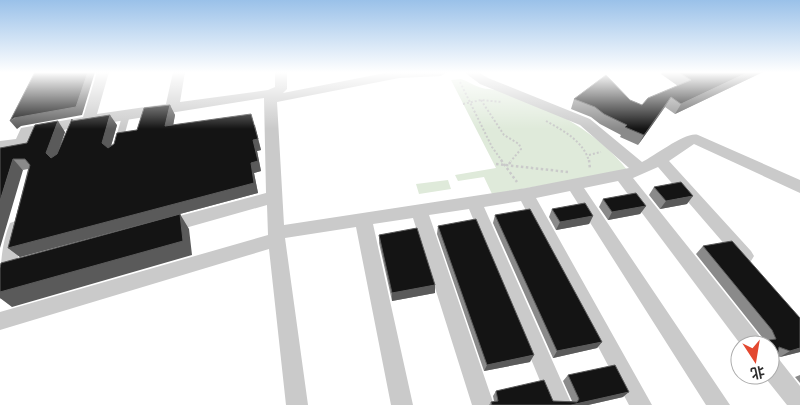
<svg xmlns="http://www.w3.org/2000/svg" width="800" height="405" viewBox="0 0 800 405" font-family="Lato,'Noto Sans SC',sans-serif">
<style>
.green{fill:#dfeada}
.lines{fill:none;stroke-linecap:round;stroke-linejoin:round}
.path-far1{stroke:#cacaca;stroke-width:2;stroke-dasharray:2 2;stroke-linecap:butt}
.path{stroke:#cacaca;stroke-width:2.5;stroke-dasharray:2.5 2.5;stroke-linecap:butt}
.lane{fill:#cacaca;fill-rule:evenodd}
.street{fill:#cacaca;fill-rule:evenodd}
.wall{fill:#8a8a8a}
.shaded-wall{fill:#5a5a5a}
.building{fill:#141414;stroke:#5a5a5a}
</style>
<rect width="100%" height="100%" fill="#fff"/>
<path class="green" d="M461,79C467,81 473,85 479,87C487,90 497,89 506,92C553,109 597,131 628,171L492,194L484,177L458,181L455,175L496,168L451,80Z
M448,180L451,189L419,194L416,184Z"/>
<g class="lines">
<path class="path-far1" d="M460,82L492,147L502,161
M481,100L504,135L519,144L521,149L511,161
M463,104L481,100L502,102
M546,121C564,131 583,141 589,161
M589,155L601,152"/>
<path class="path" d="M501,160L517,182
M589,160L590,169
M496,164L568,172
M509,164L512,160"/>
<path class="lane" d="M123,113H129L130,115L122,144L118,147L114,144Z"/>
<path class="street" d="M97,72H109L97,114L166,104L173,72H185L180,102L268,90L275,87V72H287V89L283,93L390,72H447L441,76L399,78L277,102L284,225L526,188L629,168L580,125L480,84L464,72H478L488,78L590,119L642,162C655,156 686,131 698,135L800,180V193L694,144L669,161L751,251L754,256L751,261L745,263L739,261L658,167L633,178L761,338L764,345H741L618,181L584,188L730,405H706L570,191L536,198L652,405H629L521,201L484,207L572,405H550L469,209L429,215L494,405H472L413,218L373,224L413,405H391L356,227L285,238L308,405H286L269,249L0,330V312L268,235L267,205L164,234L158,232L155,227L158,222L164,220L266,193L264,98L32,135L26,146L0,151V141L16,139L21,128L83,117Z
M16,221L22,223L25,228L10,291L7,297L0,299C0,274 0,247 10,223Z
M770,355L778,358L800,386V405H787L763,375H770Z"/>
</g>
<path class="wall" d="M662,72H763L675,114L665,107L638,145L620,137L621,135L600,124L591,117L571,109L574,99L630,100L642,105L678,86L661,74Z
M170,105L175,115L173,125H255L261,150L257,151L261,171L254,173L258,193L20,257L8,248L28,169L23,170L0,148L27,143L65,132L58,153L72,119L73,121L117,125L111,146L137,130Z
M654,187L687,204L660,209L649,195Z
M603,199L646,206L640,214L608,220L599,207Z
M552,209L593,216L589,224L556,230L549,217Z
M495,215L602,342L597,348L553,358L493,223Z
M438,226L530,362L484,371L437,234Z
M379,235L435,285V293L392,301L379,243Z
M703,246L800,352L780,357L774,355L770,357V345H762L765,343L762,337L696,254Z
M568,375L623,397L588,405H489L491,402L494,401L493,396L496,391L553,401H572L563,381Z
M800,375V383L795,377Z"/>
<path class="shaded-wall" d="M88,72H95L82,115L21,126L17,129L10,121Z
M749,72H763L675,114L681,104Z
M671,97L665,107L638,145L644,135Z
M170,105L175,115L171,137L165,126Z
M251,114L261,150L257,151L261,171L254,173L258,193L20,257L8,248L251,163L253,140Z
M110,115L117,125L109,153L102,143Z
M58,121L65,132L54,163L46,153Z
M13,159L23,170L0,248V201Z
M693,196L687,204L660,209L666,201Z
M646,206L640,214L608,220L612,212Z
M180,214L189,229L192,255L12,307L0,298V292Z
M593,216L589,224L556,230L560,222Z
M435,285V293L392,301V293Z
M602,342L597,348L553,358L557,351Z
M800,348V352L780,357L790,351Z
M534,355L530,362L484,371L487,365Z
M629,392L623,397L588,405H571Z"/>
<path class="building" d="M35,72H88L76,107L14,118L10,121Z
M678,72H749L681,104L671,97L644,135L625,127L627,125L604,114L595,107L574,99L606,75L630,100L642,105L648,98L691,80Z
M170,105L165,126L251,114L258,139L253,140L258,161L251,163L254,183L8,248L30,165L25,159H13L0,201V148L27,143L35,125L58,121L46,153L51,158L57,154L72,119V121L110,115L102,143L108,148L114,144L117,133L137,130L144,108Z
M681,182L693,196L666,201L654,187Z
M636,193L646,206L612,212L603,199Z
M585,203L593,216L560,222L552,209Z
M530,209L602,342L557,351L495,215Z
M180,214L183,241L0,292V268L1,263Z
M476,219L534,355L487,365L438,226Z
M417,228L435,285L392,293L379,235Z
M732,241L800,318V348L790,351L779,347L778,352L769,340L776,339L772,330L703,246Z
M615,365L629,392L571,405H492L491,402L498,401L496,391L544,380L553,401L577,402L579,399L568,375Z"/>
<linearGradient id="sky" x2="0" y2="1"><stop stop-color="#9ac1e9"/><stop offset="0.56" stop-color="#fff"/><stop offset="1" stop-color="#fff" stop-opacity="0"/></linearGradient>
<rect width="800" height="129" fill="url(#sky)"/>
<g transform="translate(755 360) rotate(168)"><circle r="24" fill="#ffffff" stroke="#ababab"/>
<path d="M0-4L9 19L0 12L-9 19Z" fill="#e34830"/>
<text y="-8" font-size="14" font-weight="bold" text-anchor="middle" fill="#2d2d2d">北</text>
</g>
</svg>
